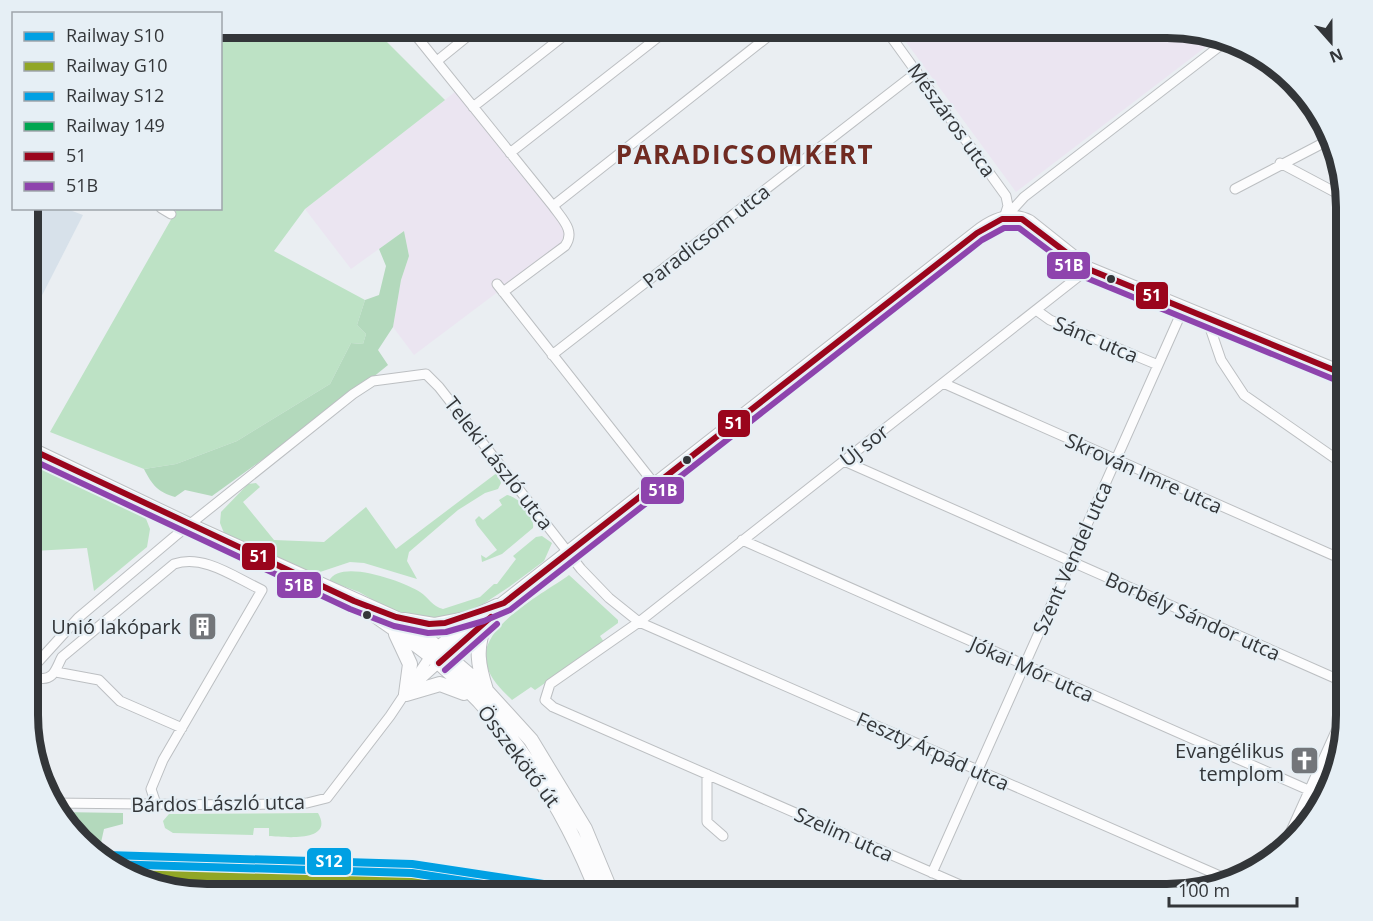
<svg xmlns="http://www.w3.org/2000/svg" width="1373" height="921" viewBox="0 0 1373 921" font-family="'Open Sans',sans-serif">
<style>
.built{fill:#d7e1ea}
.industrial{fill:#ebe5f1}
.green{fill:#bde2c5}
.forest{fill:#b3d9bc}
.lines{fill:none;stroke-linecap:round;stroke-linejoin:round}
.street-casing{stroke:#bcbfc2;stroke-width:11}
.secondary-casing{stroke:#bcbfc2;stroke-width:16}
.street{stroke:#fcfcfd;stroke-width:9}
.secondary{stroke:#fcfcfd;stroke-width:14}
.bus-1-casing{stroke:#e6eff5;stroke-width:10}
.bus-2-casing{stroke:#e6eff5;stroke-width:10}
.bus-1{stroke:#9a051c;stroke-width:6}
.bus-2{stroke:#8e44ad;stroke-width:6}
.rail-1-casing{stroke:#e6eff5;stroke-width:12}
.rail-2-casing{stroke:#e6eff5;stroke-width:12}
.rail-3-casing{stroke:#e6eff5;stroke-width:12}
.rail-4-casing{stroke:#e6eff5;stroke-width:12}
.rail-1{stroke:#00a0e3;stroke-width:8}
.rail-2{stroke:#91a626;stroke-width:8}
.rail-3{stroke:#00a0e3;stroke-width:8}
.rail-4{stroke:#00a651;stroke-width:8}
.bus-dot{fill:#333639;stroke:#e6eff5;stroke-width:2}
.labels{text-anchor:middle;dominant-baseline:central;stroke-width:4.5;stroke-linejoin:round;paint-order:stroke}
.street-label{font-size:20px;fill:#333639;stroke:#e6eff5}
.poi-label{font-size:20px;fill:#333639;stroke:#e6eff5;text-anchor:end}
.district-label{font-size:26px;font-weight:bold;letter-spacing:1.5px;fill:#702b22;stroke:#e6eff5}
.rim{fill:none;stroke:#333639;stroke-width:8}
.line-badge{stroke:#e6eff5;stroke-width:2}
.badge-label{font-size:16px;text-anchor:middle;font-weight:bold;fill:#fff}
</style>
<rect width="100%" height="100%" fill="#eaeef2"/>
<path class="built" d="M28,209H67L83,215L28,323Z"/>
<path class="industrial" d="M895,27H1167L1220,36L1016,192Z
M460,88L575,234L414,355L393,327L401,280L409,256L404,231L351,269L305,209Z"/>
<path class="green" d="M221,27H375L378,33L445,100L305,209L274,251L365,300L357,325L366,334L363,344L351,343L330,384L237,441L176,464L144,469L50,432L177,209L220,208Z
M28,458L143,511L150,529L147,547L94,591L87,548L34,551L36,589H28Z
M498,472L501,483L498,489L485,493L458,510L409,552L407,561L417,579L364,563L350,562L314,574L224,533L220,523L221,512L248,484L256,483L260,487L243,502L274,540L324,542L366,507L396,549Z
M507,495C519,497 535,515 533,528L502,554L482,562L481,555L486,558L497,550L477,525L475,520L479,516L483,520L502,505L499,500Z
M542,536L552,543L544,561L509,587L465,616L444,620L400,615L359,592L329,581C340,558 404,582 420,592C429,598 432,606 443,609L480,597L494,584H497L516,559L513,556L536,537Z
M569,575L618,620V623L600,636L604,642L535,690L531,687L512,700C502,690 491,680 487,666C474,628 545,593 569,575Z
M318,813C335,843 284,837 269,836V828H254L253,835L173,833L165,828L163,821L169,814Z"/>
<path class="forest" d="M404,231L409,256L401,280L393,327L378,350L388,365L345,400L212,496L185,490L175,497C158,492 152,485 144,469L176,464L237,441L330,384L351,343L363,344L366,334L357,325L365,300L379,295L386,266L379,249Z
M59,812L123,813V824L104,829L100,847L92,848Z
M182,855V862H105L100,856Z
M127,874L372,879L498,894H206L149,885Z"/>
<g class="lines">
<defs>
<path id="street" d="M409,27L553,206C562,219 576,231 565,246L503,292
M884,27L1006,196L1008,206L1005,215
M437,61L479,27
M473,107L575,27
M510,153L671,27
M1280,163L1346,198
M1235,189L1329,140
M553,206L780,27
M161,208L171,214
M1005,218L1024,197L1229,39
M497,284L656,486
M1036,310L1050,320L1158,365
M1207,319L1221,360L1244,395L1346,466
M552,355L917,72
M943,383L1346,561
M844,461L1346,683
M742,540L1322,796
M28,669L39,678C54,681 56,668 62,657L174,564C204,554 234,577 262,590L163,760L151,789L156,804
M56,672L99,680L120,701L182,728
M28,673L78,618L174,537L353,394L373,381L426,374L439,387L581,569L609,598L639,622L1227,879
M418,682L439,663
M707,774V822L723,836
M51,803L239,805L307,803L327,798L390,716L430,656
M1286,842L1346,709
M932,873L1183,309
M981,894L553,707L545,700L550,684L639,622L1088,269"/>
<path id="secondary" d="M28,448L189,525L397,619L432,643L480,684L531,740L585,829L612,894
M376,616C397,631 419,646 438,662C511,724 564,806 598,894
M404,620L434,625L470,618
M485,624C475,648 478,665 486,690
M396,634L410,664L406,694
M433,653L480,614L497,606
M439,663L504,603L977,233C992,221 1010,212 1029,222L1088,269L1346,375
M406,694L440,684L464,693"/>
</defs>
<use href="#street" class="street-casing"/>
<use href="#secondary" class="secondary-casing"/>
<use href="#street" class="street"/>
<use href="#secondary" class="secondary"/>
<defs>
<path id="bus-1" d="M28,448L354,601L396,617L429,624L445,623L504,603L977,233L1002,219H1022L1088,269L1346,375
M439,663L491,617"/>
<path id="bus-2" d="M28,458L350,609L394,626L428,633L446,632L484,621L510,610L982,240L1004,228H1019L1084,277L1343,383
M445,670L497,624"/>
</defs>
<use href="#bus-1" class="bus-1-casing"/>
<use href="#bus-2" class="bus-2-casing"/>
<use href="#bus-1" class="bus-1"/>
<use href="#bus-2" class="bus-2"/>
<defs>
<path id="rail-1" d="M108,864L412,873L548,894"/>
<path id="rail-2" d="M127,874L411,882L489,894"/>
<path id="rail-3" d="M107,855L412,864L550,885"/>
<path id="rail-4" d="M146,883L410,891L430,894"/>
</defs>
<use href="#rail-1" class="rail-1-casing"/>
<use href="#rail-2" class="rail-2-casing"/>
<use href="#rail-3" class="rail-3-casing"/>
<use href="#rail-4" class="rail-4-casing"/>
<use href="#rail-1" class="rail-1"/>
<use href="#rail-2" class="rail-2"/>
<use href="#rail-3" class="rail-3"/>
<use href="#rail-4" class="rail-4"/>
</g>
<defs>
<symbol id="building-square" viewBox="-11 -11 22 22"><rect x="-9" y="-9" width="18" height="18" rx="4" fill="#73767a" stroke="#e6eff5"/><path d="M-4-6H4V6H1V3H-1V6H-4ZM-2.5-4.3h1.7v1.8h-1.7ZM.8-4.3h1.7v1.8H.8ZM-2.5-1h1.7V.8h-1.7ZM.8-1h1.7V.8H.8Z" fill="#fff"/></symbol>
<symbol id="church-square" viewBox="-11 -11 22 22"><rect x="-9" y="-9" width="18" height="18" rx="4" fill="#73767a" stroke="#e6eff5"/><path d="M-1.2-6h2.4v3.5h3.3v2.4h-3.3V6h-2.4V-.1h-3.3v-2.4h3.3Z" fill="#fff"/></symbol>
</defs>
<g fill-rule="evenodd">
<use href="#building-square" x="186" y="610" width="33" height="33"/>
<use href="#church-square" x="1288" y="744" width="33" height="33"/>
</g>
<g class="bus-dot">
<circle cx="1111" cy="279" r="5"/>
<circle cx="687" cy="460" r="5"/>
<circle cx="367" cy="615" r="5"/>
</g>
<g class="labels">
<g class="street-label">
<text transform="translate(952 120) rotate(54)">Mészáros utca</text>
<text transform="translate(706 236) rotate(-38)">Paradicsom utca</text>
<text transform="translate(1096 339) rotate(23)">Sánc utca</text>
<text transform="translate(864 445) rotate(-38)">Új sor</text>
<text transform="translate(499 463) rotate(52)">Teleki László utca</text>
<text transform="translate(1144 473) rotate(24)">Skrován Imre utca</text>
<text transform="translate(1072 558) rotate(-66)">Szent Vendel utca</text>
<text transform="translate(1193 616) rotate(24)">Borbély Sándor utca</text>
<text transform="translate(1032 669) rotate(24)">Jókai Mór utca</text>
<text transform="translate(933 751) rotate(24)">Feszty Árpád utca</text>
<text transform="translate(519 756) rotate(53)">Összekötő út</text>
<text transform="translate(218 803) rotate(-1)">Bárdos László utca</text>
<text transform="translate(844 834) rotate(24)">Szelim utca</text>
</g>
<g class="poi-label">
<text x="181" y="626">Unió lakópark</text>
<text x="1284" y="750">Evangélikus<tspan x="1284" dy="23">templom</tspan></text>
</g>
<g class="district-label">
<text x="745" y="154">PARADICSOMKERT</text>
</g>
</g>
<path d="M0 0H1373V921H0ZM207 38H1167A169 169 0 0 1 1336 207V715A169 169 0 0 1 1167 884H207A169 169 0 0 1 38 715V207A169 169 0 0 1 207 38Z" fill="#e6eff5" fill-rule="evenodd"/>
<path class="rim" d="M207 38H1167A169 169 0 0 1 1336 207V715A169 169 0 0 1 1167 884H207A169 169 0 0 1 38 715V207A169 169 0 0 1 207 38Z"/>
<g class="line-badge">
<rect x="1046" y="251" width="45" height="29" rx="6" fill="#8e44ad"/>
<rect x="1135" y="281" width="34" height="29" rx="6" fill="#9a051c"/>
<rect x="717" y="409" width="34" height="29" rx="6" fill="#9a051c"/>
<rect x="640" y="476" width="45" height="29" rx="6" fill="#8e44ad"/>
<rect x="241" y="542" width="35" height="29" rx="6" fill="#9a051c"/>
<rect x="276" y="571" width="46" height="28" rx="6" fill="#8e44ad"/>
<rect x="306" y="847" width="46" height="29" rx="6" fill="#00a0e3"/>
</g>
<g class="badge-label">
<text x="1069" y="271">51B</text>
<text x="1152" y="301">51</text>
<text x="734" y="429">51</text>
<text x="663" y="496">51B</text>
<text x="259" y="562">51</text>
<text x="299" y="591">51B</text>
<text x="329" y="867">S12</text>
</g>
<rect x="12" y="12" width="210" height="198" fill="#e6eff5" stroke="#9ea5aa" stroke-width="1.5"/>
<rect x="24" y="32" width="30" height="9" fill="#00a0e3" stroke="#9ea5aa" stroke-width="1.5"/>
<text x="66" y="42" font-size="18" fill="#333639">Railway S10</text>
<rect x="24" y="62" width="30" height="9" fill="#91a626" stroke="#9ea5aa" stroke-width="1.5"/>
<text x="66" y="72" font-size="18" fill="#333639">Railway G10</text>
<rect x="24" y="92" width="30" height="9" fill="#00a0e3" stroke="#9ea5aa" stroke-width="1.5"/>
<text x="66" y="102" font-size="18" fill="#333639">Railway S12</text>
<rect x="24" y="122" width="30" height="9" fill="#00a651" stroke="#9ea5aa" stroke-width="1.5"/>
<text x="66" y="132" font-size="18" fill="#333639">Railway 149</text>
<rect x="24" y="152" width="30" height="9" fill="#9a051c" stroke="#9ea5aa" stroke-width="1.5"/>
<text x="66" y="162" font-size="18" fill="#333639">51</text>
<rect x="24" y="182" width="30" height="9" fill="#8e44ad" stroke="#9ea5aa" stroke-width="1.5"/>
<text x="66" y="192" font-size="18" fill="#333639">51B</text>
<g transform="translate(1331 42) rotate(159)" stroke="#e6eff5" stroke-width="4.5" paint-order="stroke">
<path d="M0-4.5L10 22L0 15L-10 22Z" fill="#333639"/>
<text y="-9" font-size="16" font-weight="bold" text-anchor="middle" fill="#333639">N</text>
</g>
<path d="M1169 897v9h128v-9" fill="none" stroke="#333639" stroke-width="3"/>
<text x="1178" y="897" font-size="18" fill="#333639" stroke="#e6eff5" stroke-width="4.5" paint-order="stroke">100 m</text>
</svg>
